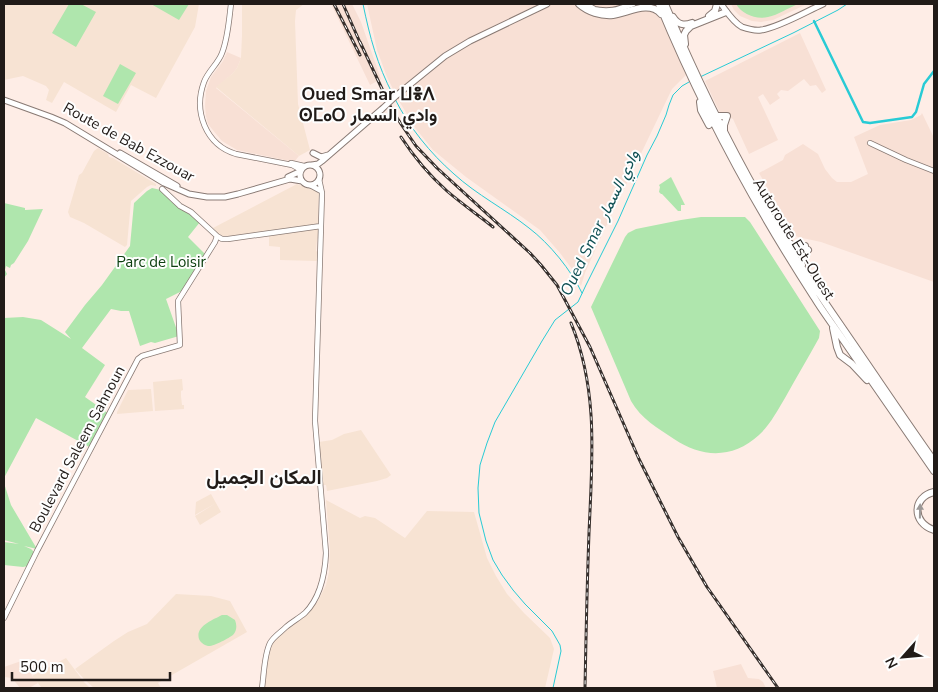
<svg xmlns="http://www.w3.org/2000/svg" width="938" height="692" viewBox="0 0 938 692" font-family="'Nunito Sans',Vazirmatn,'Noto Sans Tifinagh',sans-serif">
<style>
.built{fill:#f8e0d5}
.education{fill:#f7e3d3}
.green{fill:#afe6ad}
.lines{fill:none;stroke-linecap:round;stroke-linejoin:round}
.stream{stroke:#28cbd5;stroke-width:1}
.canal{stroke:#28cbd5;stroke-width:2.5}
.secondary-casing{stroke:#897a74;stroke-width:6}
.primary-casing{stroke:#897a74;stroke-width:7}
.highway-casing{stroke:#897a74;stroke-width:8}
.secondary{stroke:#fff;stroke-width:4.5}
.primary{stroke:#fff;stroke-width:5}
.highway{stroke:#fff;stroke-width:6}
.rail-casing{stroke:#37302d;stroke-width:3}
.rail{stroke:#fefefe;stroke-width:1;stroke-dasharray:4;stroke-linecap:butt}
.primary-bridge-casing{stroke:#897a74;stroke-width:7;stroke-linecap:butt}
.primary-bridge{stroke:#fff;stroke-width:5}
.oneway{fill:#9b9897}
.labels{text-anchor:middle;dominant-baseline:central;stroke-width:4;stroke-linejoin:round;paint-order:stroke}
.street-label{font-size:15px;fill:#211b18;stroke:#fefefe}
.park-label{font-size:15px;fill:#0d4010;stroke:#fefefe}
.water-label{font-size:16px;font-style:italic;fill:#105155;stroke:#fefefe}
.quarter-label{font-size:18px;font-weight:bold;fill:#211b18;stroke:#fefefe}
.district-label{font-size:20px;font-weight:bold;fill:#211b18;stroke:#fefefe}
</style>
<rect width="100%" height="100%" fill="#feede6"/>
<path class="built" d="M331,4H352L361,22L381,79L370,85Z
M367,4H658L687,74L672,89L600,239L585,273L581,286L572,269L560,253L540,230L466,177L433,150L416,129L399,101L387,77L377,50Z
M731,4H807L773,20L761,22L752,21L740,16L734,10Z
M800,33L826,90L822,93L816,85L810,86L804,79L788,91L781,90L777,94L780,98L770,105L763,94L758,97L778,140L749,154L733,119L720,113L705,81Z
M227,52L241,58L237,68L233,73L216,88L299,156L294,162L237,150L222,141L212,129L208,124L206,116L205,106L206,91L211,77L223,61Z
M922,113L934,138V282L821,242L798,237L794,235L759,173L783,160L785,155L803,144L818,154L825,169L832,178L837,182H851L868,174L854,137L880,125L911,120L921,115Z
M27,659L32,676L38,683L29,688H20L12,678L4,677V667Z
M741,664L748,678L759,679L763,682L766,688H717L713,671Z"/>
<path class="education" d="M4,4H199L195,27L156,98L131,85L116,112L64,82L52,103L46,100L49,90L46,86L23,76L4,80Z
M242,4H304L296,10L295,21L298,104L310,150L299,156L216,87L233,73L237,68L241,58L242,35Z
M98,148L108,154L109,157L113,158L156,184V186L151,185L147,187L131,201L127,245L125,247L84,223L70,217L68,212L79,175L82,173L94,151Z
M297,184L319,192L318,223L317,228L319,230L318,238L317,240L316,251L318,252V260L316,261L280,260V247L269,246V235L230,236L226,237L220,235L213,228Z
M182,379L183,390L181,391V396L182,405H184V409L155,411L153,382Z
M151,389L153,411L117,414V412L128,390Z
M361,430L391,475L387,478L377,481L327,491L326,485H323L319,442L332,440L344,434Z
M211,494L221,512L200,525L195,516L216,503L195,515L196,502Z
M326,500L360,518L365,516L375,518L405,538L427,511L474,512L487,558L496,576L507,594L524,613L550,638L554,649L545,688H264L269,650L275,640L307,613L318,601L326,585L329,572L330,550Z
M176,594L211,596L230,601L247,632L158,683L161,688H94L84,679L75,669L114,641L128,632L147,624Z
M66,658L84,682L90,688H42L32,676Z"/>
<path class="green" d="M69,4H81L96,12L76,47L52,33Z
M151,4H189L179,20Z
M736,4H798C788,8 778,15 768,17C756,20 742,14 736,4Z
M120,64L136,73L118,104L103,96Z
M671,177L685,205H681V211H678L662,194H661L659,192L660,187L659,185Z
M152,188L161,190L185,208L200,222L188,237L205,254L184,290L166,299L179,336L155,343L151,342L140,346L129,311H121L111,309L82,348L105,365L85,397L109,414L91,448L36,418L4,478V318L23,317L41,320L71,339L65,332L85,305L102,285L130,246L134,203L147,191Z
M4,203L25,208V210L43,209L28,241L14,263L11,265L10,268L6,266L5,270L7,274L4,278Z
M745,217L750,222L820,331L819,338C808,358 796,378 785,398C777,411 770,425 759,435C733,459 702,458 674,439C658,428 641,419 631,401L591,307L625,237L628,233L636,229L681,220L701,217Z
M4,483L11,505L37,549L24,546L31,549L35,553L28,566L23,567L4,565V542L19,544L4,540Z
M222,615H227L235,620C237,625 237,631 233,635C229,638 213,647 208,646C204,645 200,642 199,639C195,626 213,620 222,615Z"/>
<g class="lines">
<path class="stream" d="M363,4C370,38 377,64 393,95
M700,77L793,33L838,10L847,4
M395,99C409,127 430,153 454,174C477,195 505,209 529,228C550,244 571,270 582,293
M553,688L561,651L560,645L552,631L525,604L513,590L502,575L493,560L486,541L479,513L478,488L480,465L487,443L495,422L542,341L555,320L578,302L586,285L618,221L647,155L657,136L666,115L669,105L673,95L682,86L689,82"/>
<path class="canal" d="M814,21L863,122L870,123L912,117L916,112L924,84L934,71"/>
<defs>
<path id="secondary" d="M231,4C229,20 228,38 222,53C218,64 208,71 204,82C193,112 206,145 236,154L292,165L301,170
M870,143L906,160L934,171
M291,163L304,166
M310,185L321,191
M162,189L180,206L191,212L217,236L222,239H228L321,226
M4,618L37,551L138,359L142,356L180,345L178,301L215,242L217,236
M262,688C264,675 264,655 270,643C273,637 281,632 286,627C292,622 299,618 305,613C321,597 325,574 326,553L315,421L322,193L319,179"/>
<path id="primary" d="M585,4L594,9
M721,4C727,12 733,22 742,27C748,29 755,31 761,30C778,28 807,11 823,4
M592,9C609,13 617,10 633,4
M397,95L445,56L470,41L547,4
M4,100L51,117L65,123L164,183L189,194L207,197H225L238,194L290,179L302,181
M120,153L177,186
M313,153L321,157L328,155
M312,165L318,164L322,161L382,109
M300 175a10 10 0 1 1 20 0a10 10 0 1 1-20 0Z
M288,177L301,171"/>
<path id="highway" d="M579,4C588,12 601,16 613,15C628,13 649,0 661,14
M659,4C702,108 753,203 814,297C823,312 834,326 844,341C874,384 904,427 934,471
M665,4C698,82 735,158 779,231C800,267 824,301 848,336C877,378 905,420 934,461
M709,16L715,11L717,4
M673,17C678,25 684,26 692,23
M685,44L684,35L686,31L691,26L726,12
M700,102L701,110L709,125
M715,116H727L724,125V131
M788,242L795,247L805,246
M802,265C800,258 803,254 808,250
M833,328L837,347L840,355L852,364L867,380
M934,492C912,497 912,523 934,530"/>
</defs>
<use href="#secondary" class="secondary-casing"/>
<use href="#primary" class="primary-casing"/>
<use href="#highway" class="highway-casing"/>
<use href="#secondary" class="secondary"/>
<use href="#primary" class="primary"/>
<use href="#highway" class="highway"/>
<defs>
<path id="rail" d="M334,4L360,55
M343,4L362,47
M360,42L391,108L401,124L416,146L437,168L530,253L541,265L557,285L590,347L639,459L678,537L707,587L778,688
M401,137C414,157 429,175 447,191C462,204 478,215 493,227
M571,323C599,391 592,461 589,533C587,585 586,636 585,688"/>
</defs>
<use href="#rail" class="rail-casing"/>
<use href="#rail" class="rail"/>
<defs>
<path id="primary-bridge" d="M382,109L397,95"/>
</defs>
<use href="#primary-bridge" class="primary-bridge-casing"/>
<use href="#primary-bridge" class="primary-bridge"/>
</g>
<defs><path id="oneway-solid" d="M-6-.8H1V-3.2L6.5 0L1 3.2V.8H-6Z" transform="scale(1.25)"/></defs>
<use class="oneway" href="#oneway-solid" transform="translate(920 511) rotate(-89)"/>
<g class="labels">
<g class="street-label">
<text transform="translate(129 142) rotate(29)">Route de Bab Ezzouar</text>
<text transform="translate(794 239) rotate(58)">Autoroute Est-Ouest</text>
<text transform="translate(77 449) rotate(-62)">Boulevard Saleem Sahnoun</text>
</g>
<g class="park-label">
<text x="161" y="262">Parc de Loisir</text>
</g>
<g class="water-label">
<text transform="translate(600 223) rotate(-64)">Oued Smar وادي السمار</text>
</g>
<g class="quarter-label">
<text x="368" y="94">Oued Smar ⵡⴻⴷ<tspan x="368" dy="21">ⵙⵎⴰⵔ وادي السمار</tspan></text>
</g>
<g class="district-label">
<text x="264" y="477">المكان الجميل</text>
</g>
</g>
<rect width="938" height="692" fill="none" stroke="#211b18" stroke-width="10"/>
<g transform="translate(903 657) rotate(243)" stroke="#fefefe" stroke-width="4" paint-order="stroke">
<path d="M0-4L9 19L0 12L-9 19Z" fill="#211b18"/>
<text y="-8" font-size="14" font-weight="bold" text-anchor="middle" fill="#211b18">N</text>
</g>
<path d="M12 672v8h158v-8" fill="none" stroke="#211b18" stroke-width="2.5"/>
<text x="20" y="672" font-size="15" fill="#211b18" stroke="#fefefe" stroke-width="4" paint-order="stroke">500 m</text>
</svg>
